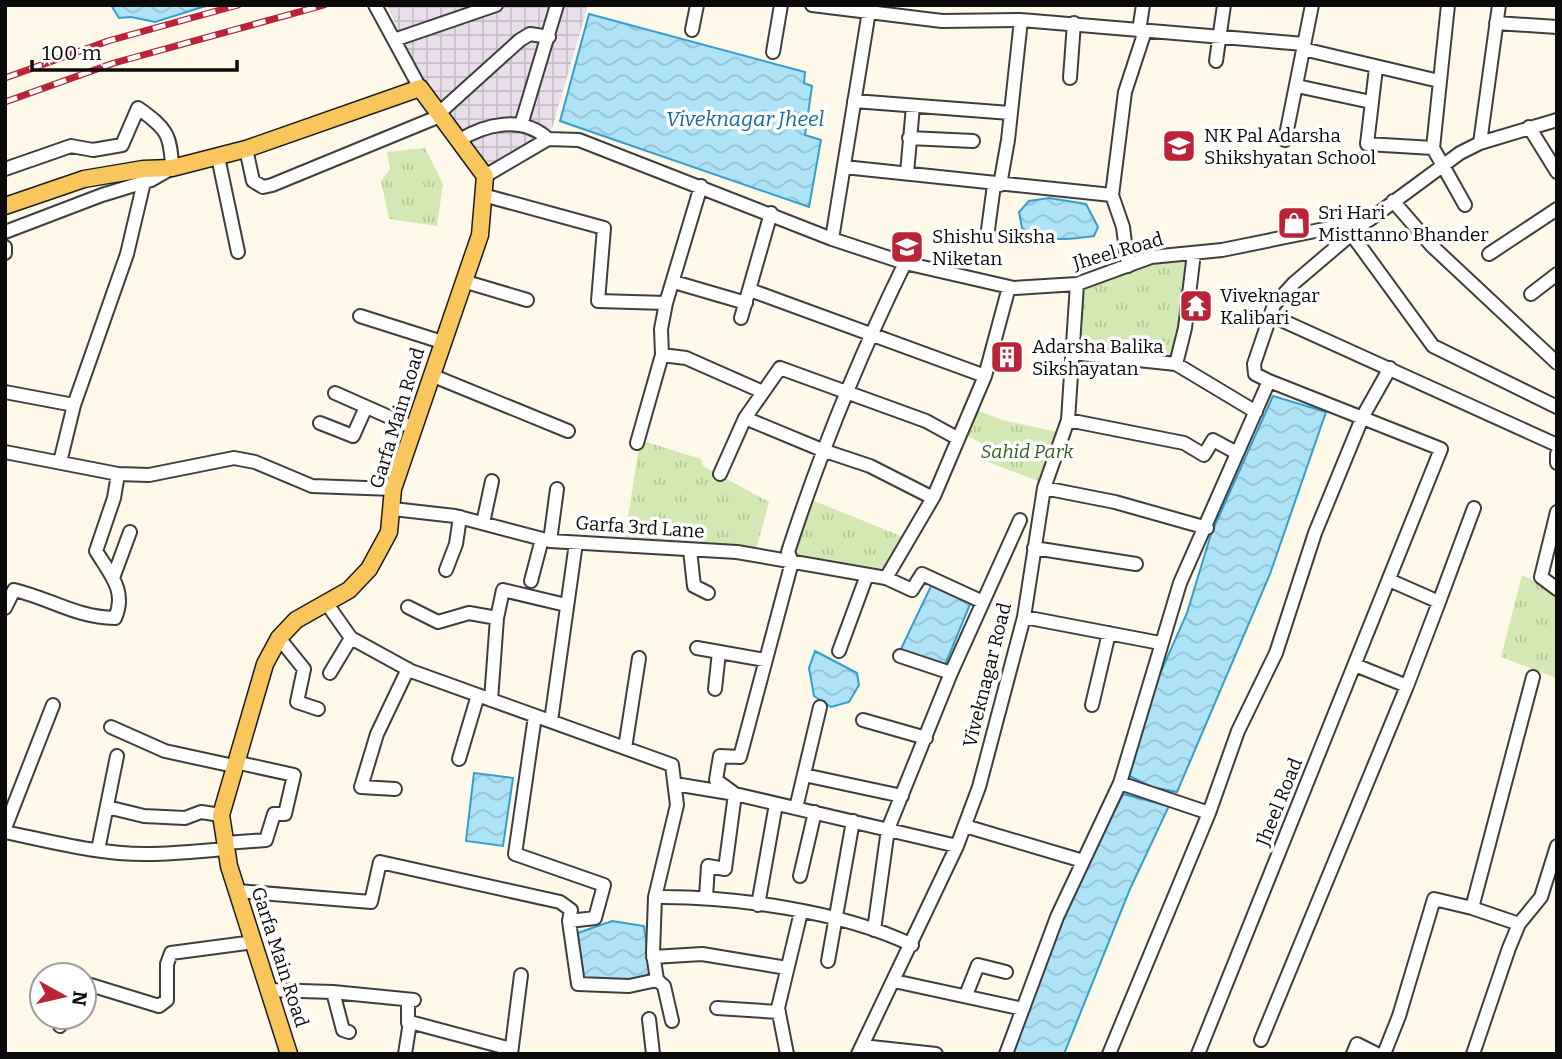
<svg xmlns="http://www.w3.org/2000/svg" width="1562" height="1059" viewBox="0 0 1562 1059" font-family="Bitter,serif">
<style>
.industrial{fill:url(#industrial-grid)}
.park{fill:url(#park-tufts)}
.water{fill:url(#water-waves);stroke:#349ecd;stroke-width:2}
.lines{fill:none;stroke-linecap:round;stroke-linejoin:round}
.minor-casing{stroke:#3e3e3e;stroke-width:16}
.major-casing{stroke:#1c1c1c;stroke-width:19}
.minor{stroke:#fff;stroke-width:12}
.major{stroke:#f9c65e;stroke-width:16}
.rail-casing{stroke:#bb2338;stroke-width:7}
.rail{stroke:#fff;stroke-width:4.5;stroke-dasharray:13;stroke-linecap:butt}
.labels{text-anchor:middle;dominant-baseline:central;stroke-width:7;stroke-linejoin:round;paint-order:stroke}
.poi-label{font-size:19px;fill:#0b0b0b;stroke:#fff;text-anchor:start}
.street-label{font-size:19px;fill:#0b0b0b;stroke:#fff}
.park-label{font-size:19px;font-style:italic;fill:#31621c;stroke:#fff}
.water-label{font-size:21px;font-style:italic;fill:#156d9c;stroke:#fff}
</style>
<defs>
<pattern id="industrial-grid" width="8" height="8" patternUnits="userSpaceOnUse" patternTransform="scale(1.75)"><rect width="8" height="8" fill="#e8dfea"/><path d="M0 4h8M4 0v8" fill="none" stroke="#c6bec7"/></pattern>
<pattern id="park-tufts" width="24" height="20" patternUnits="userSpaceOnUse" patternTransform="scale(1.75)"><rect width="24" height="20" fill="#d4e8b3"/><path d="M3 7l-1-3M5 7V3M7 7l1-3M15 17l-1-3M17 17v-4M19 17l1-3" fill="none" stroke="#b5c699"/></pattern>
<pattern id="water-waves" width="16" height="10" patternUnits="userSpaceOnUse" patternTransform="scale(1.75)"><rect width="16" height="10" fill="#aee2f6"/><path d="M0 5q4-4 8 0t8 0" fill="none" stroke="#94c1d2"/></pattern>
</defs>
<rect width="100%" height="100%" fill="#fff9e9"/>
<path class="industrial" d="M387,5H588L550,135L487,170L423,86Z"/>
<path class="park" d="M425,148L443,184L437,226L389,219L381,181L390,169L387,152Z
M1190,257L1183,326L1171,367L1075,350L1082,287L1150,262Z
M977,410L1002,420L1057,432L1043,483L978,458L981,443L966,435Z
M640,440L701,459L703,466L769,502L756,550L624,543Z
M807,498L906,538L886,575L797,560L791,551Z
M1522,575L1557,593V678L1501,657Z"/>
<path class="water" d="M111,5H209L155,22L131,17L119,18Z
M589,14L805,72L804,83L812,86L805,135L821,140L809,207L560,121Z
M1049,198L1086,204L1098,227L1094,236C1068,239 1044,244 1022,228L1019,212L1029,201Z
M1273,396L1326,412L1270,574L1177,792L1152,787L1125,774L1136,728L1187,613L1211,534Z
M932,584L971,602L945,665L900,651Z
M815,651L857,673L859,685L849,702L831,707L814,696L809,668Z
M474,773L513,778L503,846L466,841Z
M1123,794L1169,806L1130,889L1064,1054H1004L1058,919Z
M612,921L644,926L650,971L645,978L624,983L577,977L575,934Z"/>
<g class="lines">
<defs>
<path id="minor" d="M375,5L420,88
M812,5L942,21L1021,20L1304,44
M1448,5L1433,148L1465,205
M1496,23L1557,27
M692,30L697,5
M1139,31L1143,5
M394,40L496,5
M1303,49L1439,81
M773,52L781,5
M1216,61L1224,5
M1376,68L1367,144L1433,148
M1070,78L1074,23
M1297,86L1371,102
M854,101L1010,113
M438,114L520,40L530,34L549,37
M521,125L557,5
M1529,127L1557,172
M909,138L973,141
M1285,140L1312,5
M458,141C485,124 522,115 548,139
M1480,143L1499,5
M246,149L253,181L263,187L272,185L440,116
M218,157L238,252
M844,167L1112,195
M5,169L71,146L93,150L122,145L138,108C166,128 171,134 172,168L151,180L102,195L5,232
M907,173L913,106
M485,176L548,139L579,140L832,239L905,263L1014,288L1077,284L1151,257L1222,250L1369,220L1460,153L1480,143L1557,120
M1000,185L1008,140L1021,20
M483,195L604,228L598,301L666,303
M1393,201L1432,246L1557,363
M1352,235L1433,346L1557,407
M987,237L994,185
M832,239L870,5
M5,247V253
M1489,254L1557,209
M1128,266L1123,227L1112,195L1125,92L1145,31
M463,281L527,300
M674,282L746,303
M750,290L985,376
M1531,294L1557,274
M1270,315L1557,445
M360,316L442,342
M741,318L771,213
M1072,353L1176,364L1256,412
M662,355L686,358L763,392
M1176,364L1185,328L1194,253
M431,375L568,431
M5,392L74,405
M335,393L414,428
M745,418L822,450L870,466L933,498
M1068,420L1184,443L1204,455L1213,440L1237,453
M320,423L353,436L366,407
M637,443L662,355L661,329L666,303L701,186
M5,452L118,474L149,475L234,458L255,462L312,486L393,489
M1557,454V463
M60,462L74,405L127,254L144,182
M720,474L745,418L780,368L926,421L957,438
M1044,488L1115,502L1207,528
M393,509L455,516L550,541L737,552L886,578L912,590L922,574L983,602
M1557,512L1541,577L1557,589
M483,523L492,481
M550,541L557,489
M1034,548L1136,564
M690,550L694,586L708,593
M446,570L456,544L460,517
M113,578L130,532
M886,578L934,496L985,376L1009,287
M1389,580L1439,602L1474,508
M531,581L542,539
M327,604L351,638L411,671L672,765L677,805L655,897L653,953L657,980L629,986L578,984L569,921L595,918L604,885L515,854L535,716
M408,607L438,622L469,613L497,618
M5,608L14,590C52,599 75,617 115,618C127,591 110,574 96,551L114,498L118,474
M1024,617L1160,643
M279,638L304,669L297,702L318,709
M697,648L765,660
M839,651L867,575
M900,656L951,673
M330,673L351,638
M1407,686L1439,602
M715,689L719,652
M491,700L497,618L503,590L566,605
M1092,705L1109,633
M863,720L926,738
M551,721L576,543
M111,727L165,751L234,766
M625,748L639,658
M459,759L478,695
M804,775L902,796
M1120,783L1209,813
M675,784L735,794L957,846
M395,789L361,787L377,734L408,669
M107,807L144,816L185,818L201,812L221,815
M796,808L820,707
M965,826L1083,861
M5,828L53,705
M5,832C53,842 101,855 150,854C175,854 201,851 226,849
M225,843L266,840L274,814H285L294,775L235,762
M98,850L117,756
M800,876L815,812
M237,891L371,902L380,862L560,902L571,910L569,921
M655,897C732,896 842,911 912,945
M706,897L708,866L725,869L735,794L716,780L720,756L740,757L792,562L788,552C820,453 859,357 905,263
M758,905L776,804
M1472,908L1519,924
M874,930L888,829L951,673L1020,520
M653,957L702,954L787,968
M828,961L853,821
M657,980L664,986L672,1021
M894,981L1023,1009
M84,983L159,1006L167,1000V964L171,953L254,942
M269,990L333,992L414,1000
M333,992L343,1030L349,1032
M966,995L978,965L1006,972
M717,1008L779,1012
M649,1019L653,1054
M410,1022L511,1049
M60,1026L63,1017
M1261,1040L1407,686L1355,665
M862,1046L936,1054
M405,1054L410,1022L408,1023V1001
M511,1054L521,975
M787,1054L778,1008L801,912
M858,1054L957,846L979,787L1024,617L1044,488L1068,420L1077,284
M1006,1054L1057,917L1120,783L1180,583L1269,381L1255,374L1254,364L1274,305L1294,283L1368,220
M1109,1054L1209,813L1238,731L1276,653L1315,533L1363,416L1390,368
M1198,1054L1441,449L1269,381
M1353,1054L1357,1044L1377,1054
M1384,1054L1399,1016L1434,899L1472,908L1533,677
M1473,1054L1509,948L1519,924L1541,897L1557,846"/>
<path id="major" d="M5,206L84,179L143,169L172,168L246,149L420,88L485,176L480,235L393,489L389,532L369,569L349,590L296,620L279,638L265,664L221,815L229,866L289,1054"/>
</defs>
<use href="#minor" class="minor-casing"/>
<use href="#major" class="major-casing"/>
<use href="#minor" class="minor"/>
<use href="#major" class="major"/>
<defs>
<path id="rail" d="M5,78L108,41L238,5
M5,102L114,63L324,5"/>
</defs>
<use href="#rail" class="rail-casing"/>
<use href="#rail" class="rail"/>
</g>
<defs>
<symbol id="school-square" viewBox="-11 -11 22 22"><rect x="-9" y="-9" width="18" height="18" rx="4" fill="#bb2338" stroke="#fff"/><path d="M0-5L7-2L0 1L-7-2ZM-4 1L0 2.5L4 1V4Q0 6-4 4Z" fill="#fff"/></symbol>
<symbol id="shop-square" viewBox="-11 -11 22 22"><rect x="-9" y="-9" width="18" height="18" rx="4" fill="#bb2338" stroke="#fff"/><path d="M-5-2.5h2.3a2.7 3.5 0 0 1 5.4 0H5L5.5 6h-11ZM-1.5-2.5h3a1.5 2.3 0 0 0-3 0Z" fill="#fff"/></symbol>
<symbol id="temple-square" viewBox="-11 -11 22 22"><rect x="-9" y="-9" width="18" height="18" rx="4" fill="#bb2338" stroke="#fff"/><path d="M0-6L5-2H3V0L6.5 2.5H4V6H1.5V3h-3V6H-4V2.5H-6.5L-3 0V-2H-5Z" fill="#fff"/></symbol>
<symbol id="building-square" viewBox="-11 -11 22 22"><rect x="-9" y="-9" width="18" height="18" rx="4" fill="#bb2338" stroke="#fff"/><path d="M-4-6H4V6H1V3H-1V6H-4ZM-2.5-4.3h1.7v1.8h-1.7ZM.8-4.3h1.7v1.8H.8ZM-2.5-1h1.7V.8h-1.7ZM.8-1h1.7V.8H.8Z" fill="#fff"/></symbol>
</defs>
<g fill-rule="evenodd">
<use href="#school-square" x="1160" y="127" width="38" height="38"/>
<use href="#shop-square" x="1275" y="204" width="38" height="38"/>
<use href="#school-square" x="888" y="228" width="38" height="38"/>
<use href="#temple-square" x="1177" y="287" width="38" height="38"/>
<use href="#building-square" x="988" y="338" width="38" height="38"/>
</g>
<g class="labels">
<g class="poi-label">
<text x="1204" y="135">NK Pal Adarsha<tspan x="1204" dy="22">Shikshyatan School</tspan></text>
<text x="1318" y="212">Sri Hari<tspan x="1318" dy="22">Misttanno Bhander</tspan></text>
<text x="932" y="236">Shishu Siksha<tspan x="932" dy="22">Niketan</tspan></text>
<text x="1220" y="295">Viveknagar<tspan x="1220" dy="22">Kalibari</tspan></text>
<text x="1032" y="346">Adarsha Balika<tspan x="1032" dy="22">Sikshayatan</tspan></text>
</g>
<g class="street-label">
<text transform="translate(1118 251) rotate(-16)">Jheel Road</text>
<text transform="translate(397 418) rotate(-73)">Garfa Main Road</text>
<text transform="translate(640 527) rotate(4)">Garfa 3rd Lane</text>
<text transform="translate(987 675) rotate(-76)">Viveknagar Road</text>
<text transform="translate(1279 802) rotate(-68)">Jheel Road</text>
<text transform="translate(280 957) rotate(72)">Garfa Main Road</text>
</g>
<g class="park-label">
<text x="1027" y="451">Sahid Park</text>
</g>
<g class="water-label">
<text x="745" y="119">Viveknagar Jheel</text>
</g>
</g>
<rect width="1562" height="1059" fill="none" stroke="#0b0b0b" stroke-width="14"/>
<g transform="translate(63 996) rotate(98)"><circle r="33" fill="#ffffff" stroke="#9d9d9d" stroke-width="2"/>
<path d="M0-5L12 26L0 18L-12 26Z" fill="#bb2338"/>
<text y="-10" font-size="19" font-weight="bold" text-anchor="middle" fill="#0b0b0b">N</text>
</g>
<path d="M32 60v10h205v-10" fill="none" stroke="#0b0b0b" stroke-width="3.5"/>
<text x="42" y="60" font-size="21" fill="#0b0b0b" stroke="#ffffff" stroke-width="5" paint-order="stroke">100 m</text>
</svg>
